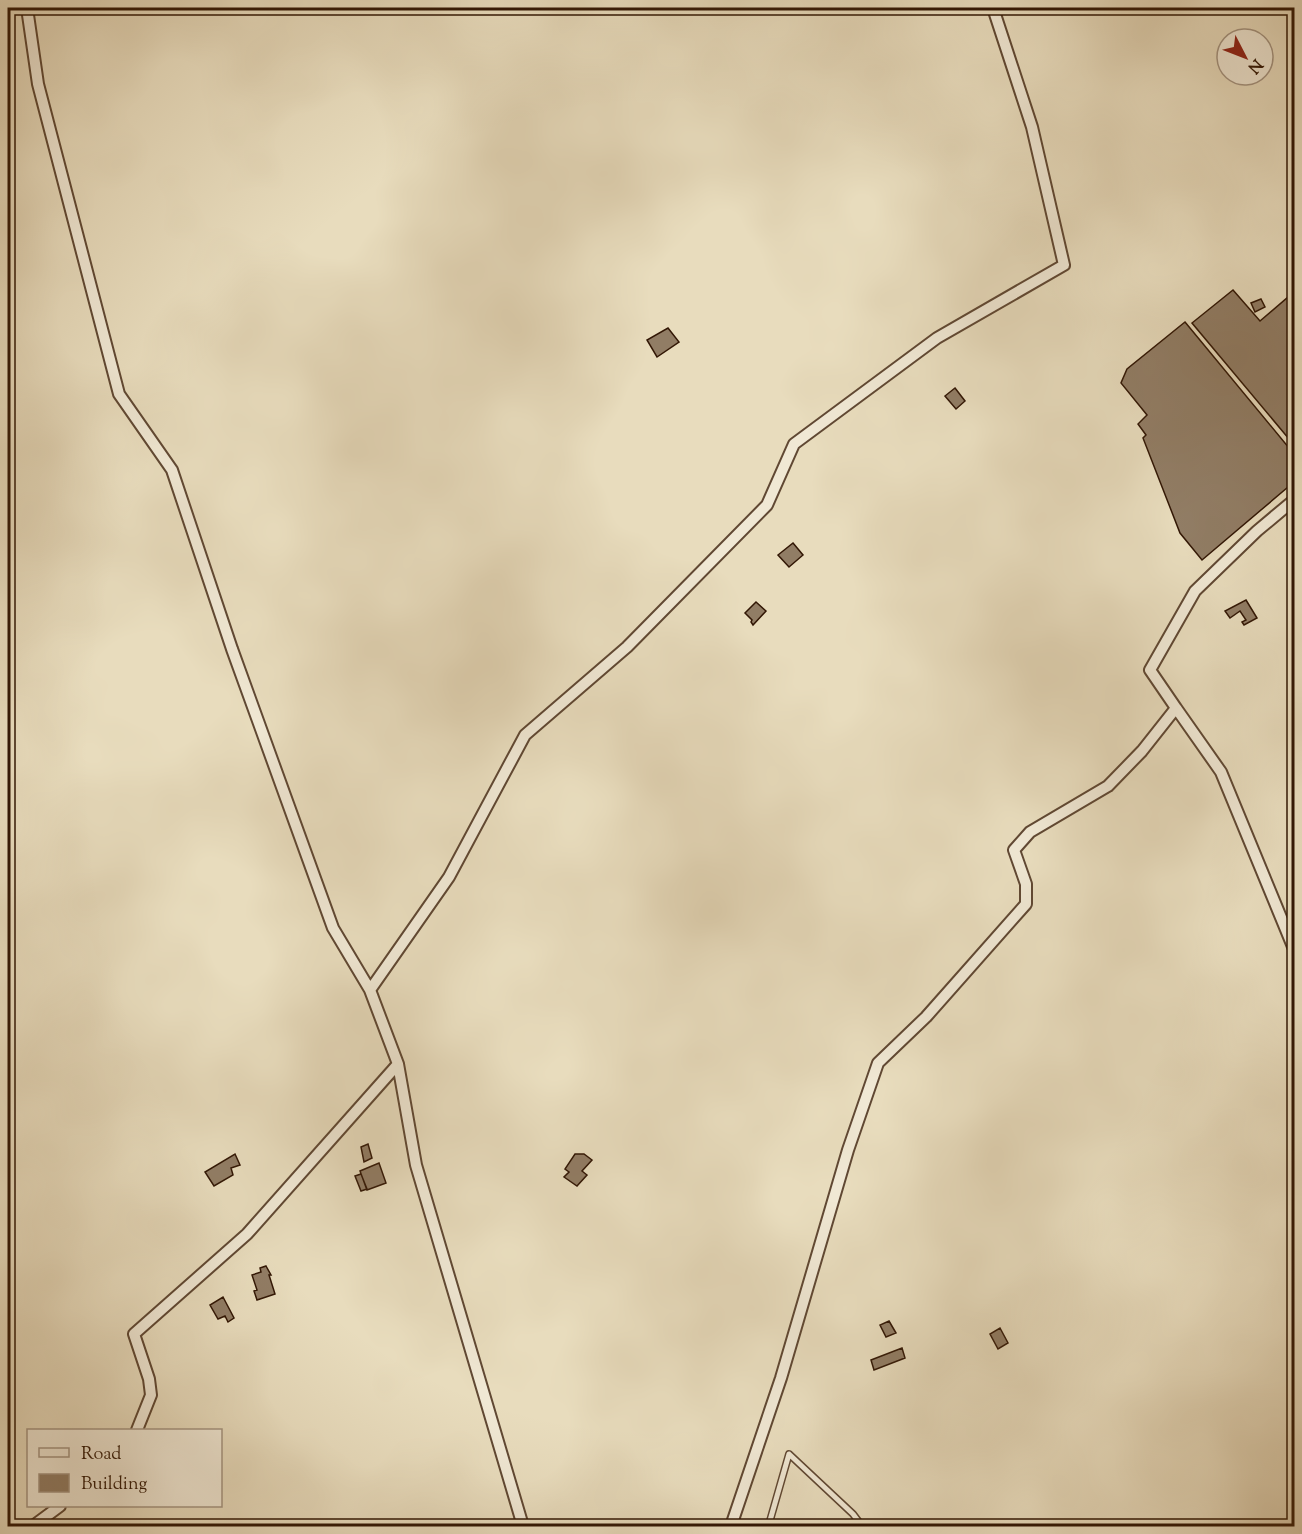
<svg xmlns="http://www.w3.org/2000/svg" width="1302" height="1534" viewBox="0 0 1302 1534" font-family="'Sorts Mill Goudy',serif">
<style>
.building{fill:#917d65;stroke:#321705;stroke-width:1.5}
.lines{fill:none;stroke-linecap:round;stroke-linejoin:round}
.lane-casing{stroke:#604833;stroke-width:8}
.street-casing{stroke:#604833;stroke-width:14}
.lane{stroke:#f0e8d4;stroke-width:5}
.street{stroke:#f0e8d4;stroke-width:10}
</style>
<rect width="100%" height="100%" fill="#e8dcbd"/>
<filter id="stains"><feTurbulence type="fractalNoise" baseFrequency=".00333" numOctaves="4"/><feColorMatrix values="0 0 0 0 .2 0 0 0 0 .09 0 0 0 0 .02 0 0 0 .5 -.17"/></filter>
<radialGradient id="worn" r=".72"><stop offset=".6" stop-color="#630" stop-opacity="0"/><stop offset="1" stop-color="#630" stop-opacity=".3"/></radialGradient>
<path class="building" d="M1233,290L1260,321L1294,292V445L1192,323Z
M1261,299L1265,307L1255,312L1251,303Z
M1185,322L1294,454V482L1202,560L1180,533L1143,438L1146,435L1138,424L1147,415L1121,383L1127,369Z
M668,328L679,342L657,357L647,340Z
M955,388L965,401L956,409L945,396Z
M793,543L803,555L789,567L778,555Z
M1246,600L1257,618L1244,625L1242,622L1246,620L1240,611L1230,618L1225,611Z
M756,602L766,611L753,625L751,622L752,620L745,613Z
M368,1144L372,1158L364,1162L361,1147Z
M235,1154L240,1165L231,1168L233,1175L214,1186L205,1172Z
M575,1154H584L592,1160L582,1171L587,1175L577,1186L564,1177L569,1172L565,1169Z
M379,1163L386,1183L367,1190L360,1171Z
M361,1174L367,1189L361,1191L355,1176Z
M266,1266L271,1275H269L275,1294L257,1300L254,1291L257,1290L252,1275L261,1272L260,1268Z
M223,1297L234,1318L228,1322L225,1316L218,1319L210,1305Z
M889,1321L896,1333L886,1337L880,1325Z
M1000,1328L1008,1343L998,1349L990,1334Z
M902,1348L905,1358L874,1370L871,1360Z"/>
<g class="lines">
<defs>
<path id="lane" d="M731,1526L769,1524L789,1454L853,1514L862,1526"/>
<path id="street" d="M27,8L38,84L119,394L172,470L232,649L333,928L370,990L398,1064L416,1165L523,1526
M1176,708L1221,772L1294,949
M370,990L449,877L525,735L627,647L767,505L794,444L937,338L1064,265L1032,127L993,8
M137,1430L151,1395L149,1379L134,1334L247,1234L398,1064
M33,1526L60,1506
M731,1526L781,1378L848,1150L878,1063L926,1017L1026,904V884L1014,850L1030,832L1108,786L1142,751L1176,708L1150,670L1195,591L1257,531L1294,500"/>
</defs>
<use href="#lane" class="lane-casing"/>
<use href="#street" class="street-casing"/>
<use href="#lane" class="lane"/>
<use href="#street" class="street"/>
</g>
<rect width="1302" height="1534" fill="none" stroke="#e8dcbd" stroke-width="30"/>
<rect x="9" y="9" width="1284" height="1516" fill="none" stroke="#321705" stroke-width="3"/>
<rect x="15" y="15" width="1272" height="1504" fill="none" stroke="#321705" stroke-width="1.5"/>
<rect x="27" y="1429" width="195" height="78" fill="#f0e8d4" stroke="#a49481" stroke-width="1.5"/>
<rect x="39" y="1448" width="30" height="9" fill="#f0e8d4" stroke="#a49481" stroke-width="1.5"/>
<text x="81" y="1459" font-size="18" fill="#321705">Road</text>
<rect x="39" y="1474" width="30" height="18" fill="#917d65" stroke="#a49481" stroke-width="1.5"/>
<text x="81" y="1489" font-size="18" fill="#321705">Building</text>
<g transform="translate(1245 57) rotate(132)"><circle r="28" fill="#f0e8d4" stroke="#a49481" stroke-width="1.5"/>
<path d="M0-4.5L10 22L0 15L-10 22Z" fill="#8f2418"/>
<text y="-9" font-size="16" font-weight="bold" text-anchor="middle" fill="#321705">N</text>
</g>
<rect width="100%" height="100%" filter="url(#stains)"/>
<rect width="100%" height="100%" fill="url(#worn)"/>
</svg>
